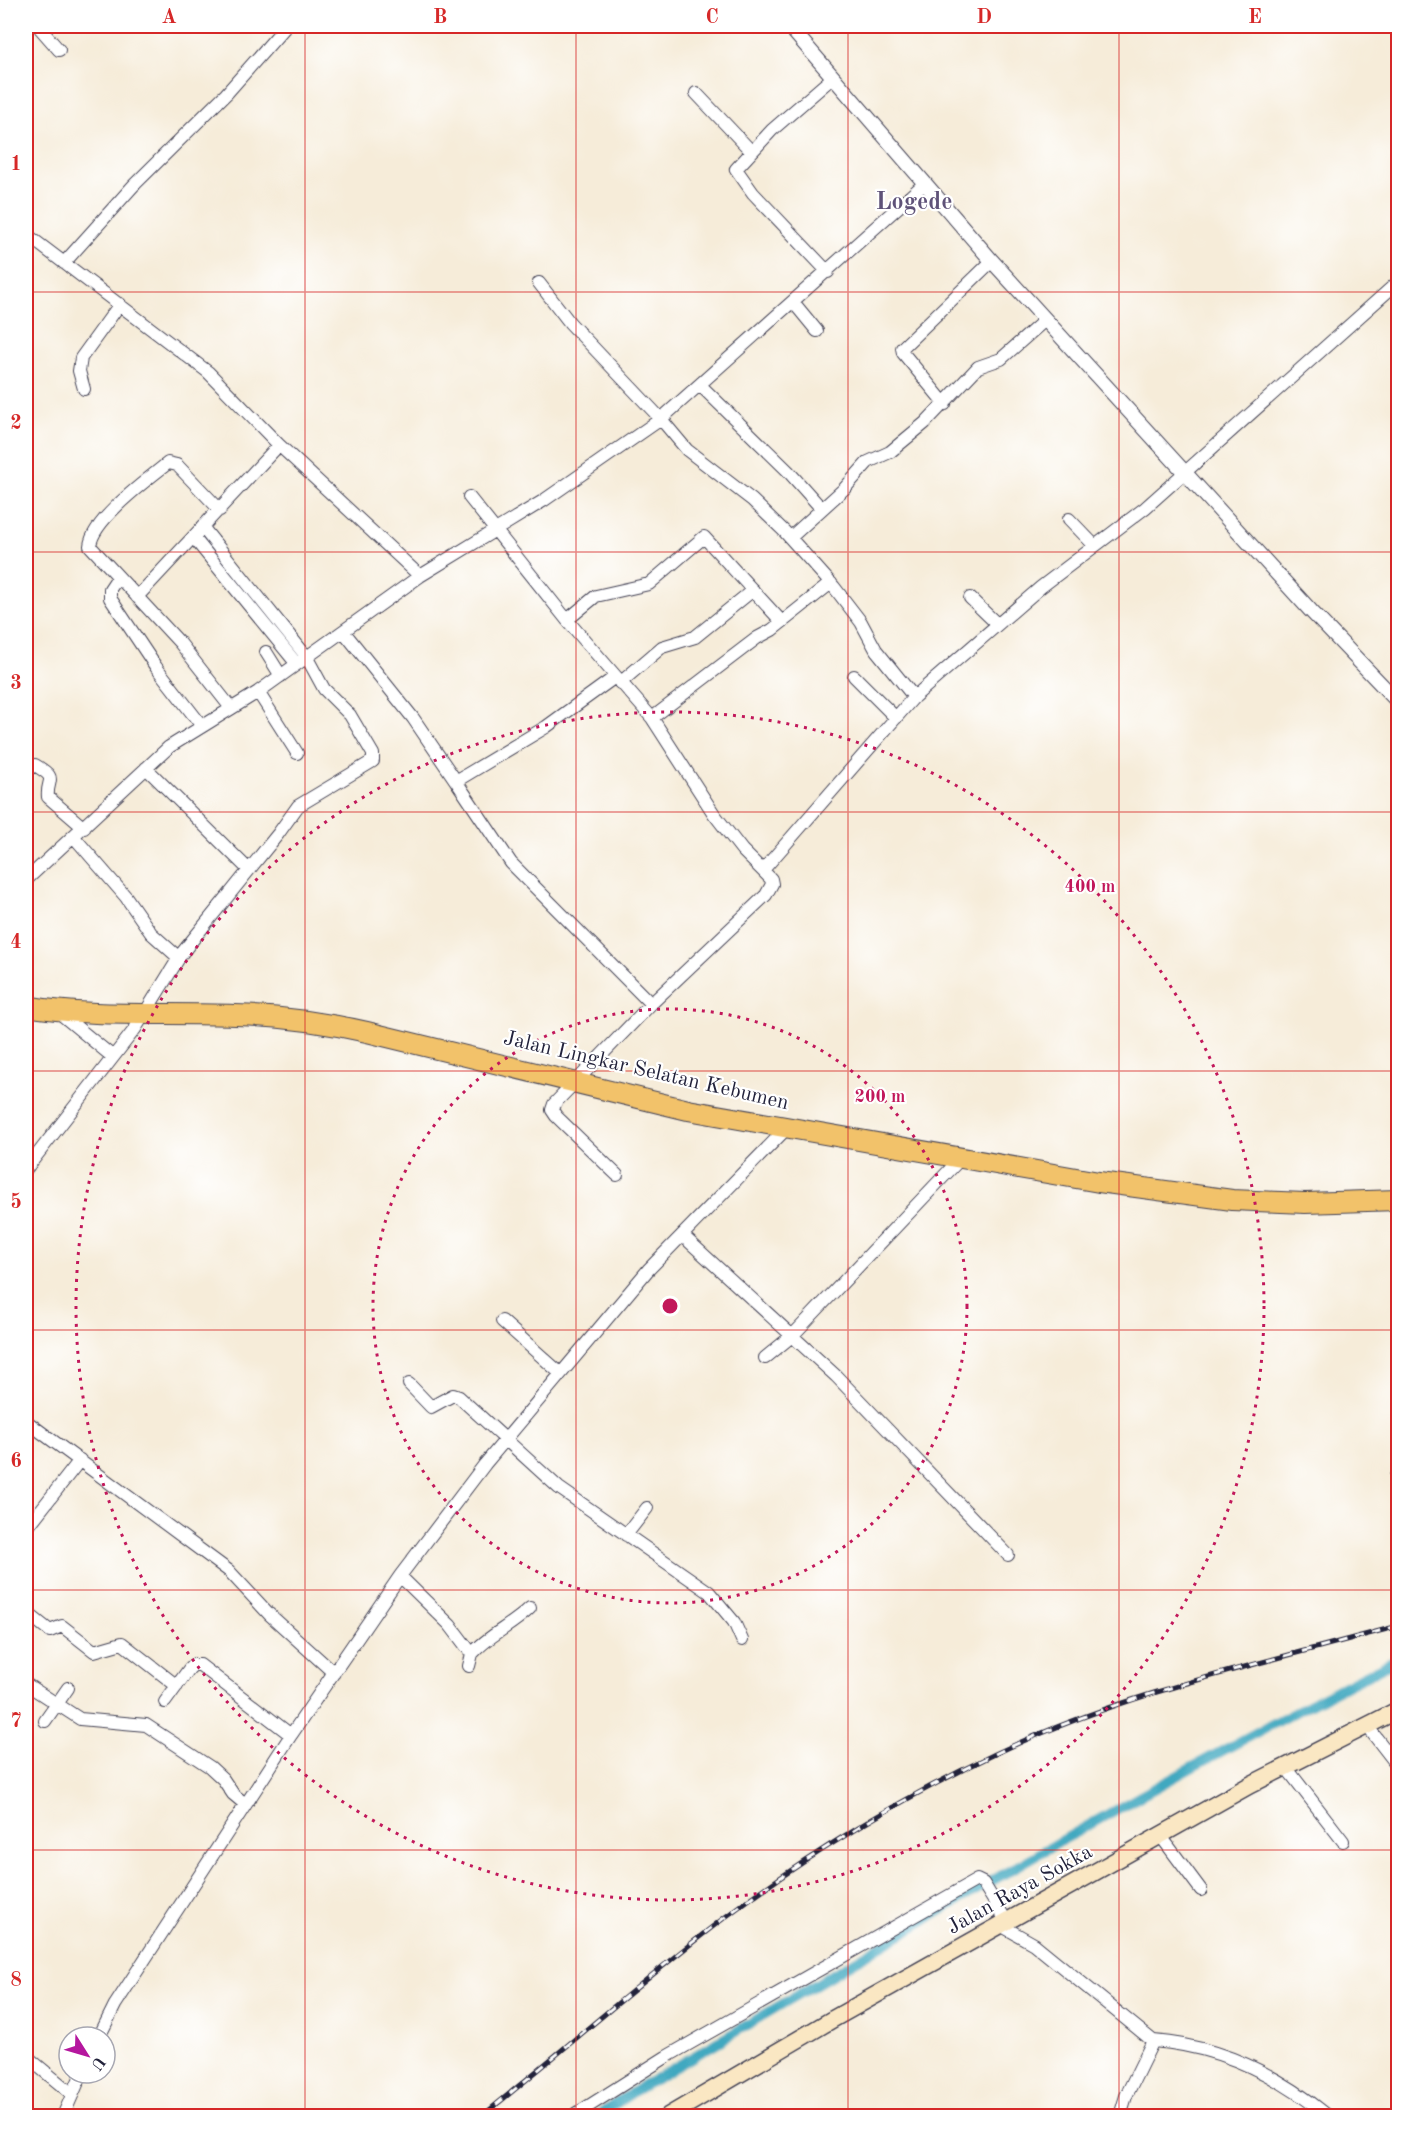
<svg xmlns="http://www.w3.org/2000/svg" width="1424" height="2142" viewBox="0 0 1424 2142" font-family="'Old Standard TT',serif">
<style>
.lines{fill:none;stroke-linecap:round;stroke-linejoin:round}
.canal{stroke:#3fa8c0;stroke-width:10}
.minor-casing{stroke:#424053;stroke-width:14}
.tertiary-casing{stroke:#424053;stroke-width:16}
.secondary-casing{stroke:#424053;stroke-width:19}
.trunk-casing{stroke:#424053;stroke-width:22}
.minor{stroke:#fff;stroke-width:12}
.tertiary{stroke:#fff;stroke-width:14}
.secondary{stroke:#fae7c3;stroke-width:16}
.trunk{stroke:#f2c26a;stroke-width:20}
.rail-casing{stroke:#22223b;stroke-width:5}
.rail{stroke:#fff;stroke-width:3;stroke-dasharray:9;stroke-linecap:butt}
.grid{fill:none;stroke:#d62828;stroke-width:1.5;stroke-opacity:0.55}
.ring{fill:none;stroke:#c2185b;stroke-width:3;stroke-dasharray:3 6}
.labels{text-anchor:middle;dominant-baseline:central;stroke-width:4.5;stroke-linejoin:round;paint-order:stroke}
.street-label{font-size:21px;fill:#22223b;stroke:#fff}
.quarter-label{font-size:24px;font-weight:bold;fill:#5f5278;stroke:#fff}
.centre{fill:#c2185b;stroke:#fff;stroke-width:3}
.ring-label{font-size:18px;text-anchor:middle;font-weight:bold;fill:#c2185b;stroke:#fff;stroke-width:4.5;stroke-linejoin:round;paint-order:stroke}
.neatline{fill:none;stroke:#d62828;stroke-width:2}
.grid-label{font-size:20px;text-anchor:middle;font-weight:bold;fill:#d62828}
</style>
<rect width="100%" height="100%" fill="#fff"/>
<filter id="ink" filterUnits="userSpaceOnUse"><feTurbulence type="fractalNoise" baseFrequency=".0167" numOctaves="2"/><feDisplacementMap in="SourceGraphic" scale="12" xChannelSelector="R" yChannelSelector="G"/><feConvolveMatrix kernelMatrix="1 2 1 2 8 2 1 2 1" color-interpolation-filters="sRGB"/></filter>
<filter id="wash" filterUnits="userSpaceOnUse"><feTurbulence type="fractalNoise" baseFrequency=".008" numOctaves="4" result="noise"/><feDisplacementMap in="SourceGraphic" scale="24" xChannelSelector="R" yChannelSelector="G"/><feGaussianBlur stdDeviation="1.35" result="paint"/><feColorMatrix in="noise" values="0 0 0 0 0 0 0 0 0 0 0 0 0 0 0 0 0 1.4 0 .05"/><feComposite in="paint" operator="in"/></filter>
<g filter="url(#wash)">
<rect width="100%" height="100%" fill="#f6ecd9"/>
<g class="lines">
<path class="canal" d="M597,2116L633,2092C884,1945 1138,1789 1398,1659"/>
</g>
</g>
<g filter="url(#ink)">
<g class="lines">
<defs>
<path id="minor" d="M38,26L59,50
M696,93L751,151
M26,234L208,372L279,445L420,576
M64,263L134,185L226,94L286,26
M828,272L753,193L736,169L772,130L832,78
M539,283L570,323L661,419L687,450L752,500L784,531L834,587L861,622L876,650L914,697
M794,303L817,331
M700,385L788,471L821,508
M84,389L79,371L81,358L120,304
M945,404L903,353L902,348L992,261
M469,497L567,620L652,718L714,814L742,850L771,879L772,884L766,895L651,1004L554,1104L552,1110L556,1116L617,1175
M220,510L177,465L168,463C148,479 92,520 90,546L180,643L231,708
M1069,519L1095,546
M194,538L296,663
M790,538L844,489L868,462L890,452L925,423L978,367L1001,359L1045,320
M118,577L110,589V598L156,667L202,726
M137,597L279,445
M970,598L997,624
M567,620L596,596L649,584L704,537L782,622
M344,632L413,718L456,781
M266,652L281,676
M854,676L896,718
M615,677L546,727L456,781L511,863L651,1004
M620,683L662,647L695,637L753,590
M258,692L297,753
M652,718L757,638L772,630L831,583
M146,768L248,869
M26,771L35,765C60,780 46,778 48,797L84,828
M74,837L126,897L151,933L179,958
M763,870L914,697L1041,587L1145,508L1398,282
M26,880L169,747L258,692L420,576L543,501L661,419L924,184
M56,1010L113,1057
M26,1169L135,1029L182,953L278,834L298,806L373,761V754L350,715L324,689L306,656L203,528
M682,1235L836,1376L1008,1555
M502,1321L560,1373
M765,1358L793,1335L963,1156
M409,1384L431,1407L453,1395L459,1397L559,1488L709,1592L734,1622L742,1640
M26,1421L229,1571L269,1614L334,1673
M1396,1476L1398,1478
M26,1529L80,1460
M626,1535L647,1508
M400,1576L450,1625L472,1654L469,1666
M26,1612L50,1631L62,1626L94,1651L122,1643L177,1686
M472,1654C488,1635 512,1626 530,1608
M26,1684L80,1719L146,1725L210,1767L223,1779L233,1794L245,1804
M165,1702L189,1669L193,1665H200L291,1735
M45,1721L68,1688
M1367,1726L1398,1766
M1285,1766L1343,1841
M1160,1835L1201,1890
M1002,1926L1034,1944L1153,2041L1126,2096L1120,2116
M99,2037L115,2005L291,1735L400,1576L485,1464L648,1270L787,1128
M1153,2041C1220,2046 1277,2074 1328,2116
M26,2056L72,2094
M63,2116L82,2073
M573,2116L666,2057L977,1880L983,1883L1007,1922"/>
<path id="tertiary" d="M789,26L992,261L1311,611L1398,702"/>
<path id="secondary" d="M668,2116L833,2019L1250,1785L1398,1710"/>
<path id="trunk" d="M26,1006C95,1018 166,1012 235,1015C280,1016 323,1022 367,1032L688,1110L1099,1182L1232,1200L1305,1203L1398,1200"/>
</defs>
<use href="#minor" class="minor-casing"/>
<use href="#tertiary" class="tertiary-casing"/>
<use href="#secondary" class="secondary-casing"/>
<use href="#trunk" class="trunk-casing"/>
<use href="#minor" class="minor"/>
<use href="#tertiary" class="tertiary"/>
<use href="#secondary" class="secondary"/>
<use href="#trunk" class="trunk"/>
<defs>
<path id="rail" d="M482,2116C563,2051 641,1981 724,1918C808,1855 900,1799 995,1754C1123,1693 1263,1663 1398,1626"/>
</defs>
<use href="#rail" class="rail-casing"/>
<use href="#rail" class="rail"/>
</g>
</g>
<path class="grid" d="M305,26V2116M576,26V2116M848,26V2116M1119,26V2116M26,292H1398M26,552H1398M26,812H1398M26,1071H1398M26,1330H1398M26,1590H1398M26,1850H1398"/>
<g class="ring">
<circle cx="670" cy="1306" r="297"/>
<circle cx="670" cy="1306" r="594"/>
</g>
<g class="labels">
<g class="street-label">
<text transform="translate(646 1071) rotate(13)">Jalan Lingkar Selatan Kebumen</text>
<text transform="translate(1020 1890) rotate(-29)">Jalan Raya Sokka</text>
</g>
<g class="quarter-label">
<text x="914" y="203">Logede</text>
</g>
</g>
<circle cx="670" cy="1306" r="9" class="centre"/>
<g class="ring-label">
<text x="1090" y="892">400 m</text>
<text x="880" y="1102">200 m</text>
</g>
<rect width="1424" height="2142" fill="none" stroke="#fff" stroke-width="66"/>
<g transform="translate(87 2055) rotate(127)"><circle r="28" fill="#ffffff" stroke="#a7a7b1" stroke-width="1.5"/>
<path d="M0-4.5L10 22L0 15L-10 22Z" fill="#b5179e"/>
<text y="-9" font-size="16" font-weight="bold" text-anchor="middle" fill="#22223b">U</text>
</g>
<rect x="33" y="33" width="1358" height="2076" class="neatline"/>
<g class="grid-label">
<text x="169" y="23">A</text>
<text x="440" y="23">B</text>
<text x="712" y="23">C</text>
<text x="984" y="23">D</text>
<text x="1255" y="23">E</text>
<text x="16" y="170">1</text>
<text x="16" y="429">2</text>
<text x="16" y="689">3</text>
<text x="16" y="948">4</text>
<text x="16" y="1208">5</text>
<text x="16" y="1467">6</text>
<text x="16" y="1727">7</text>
<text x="16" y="1986">8</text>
</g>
</svg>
